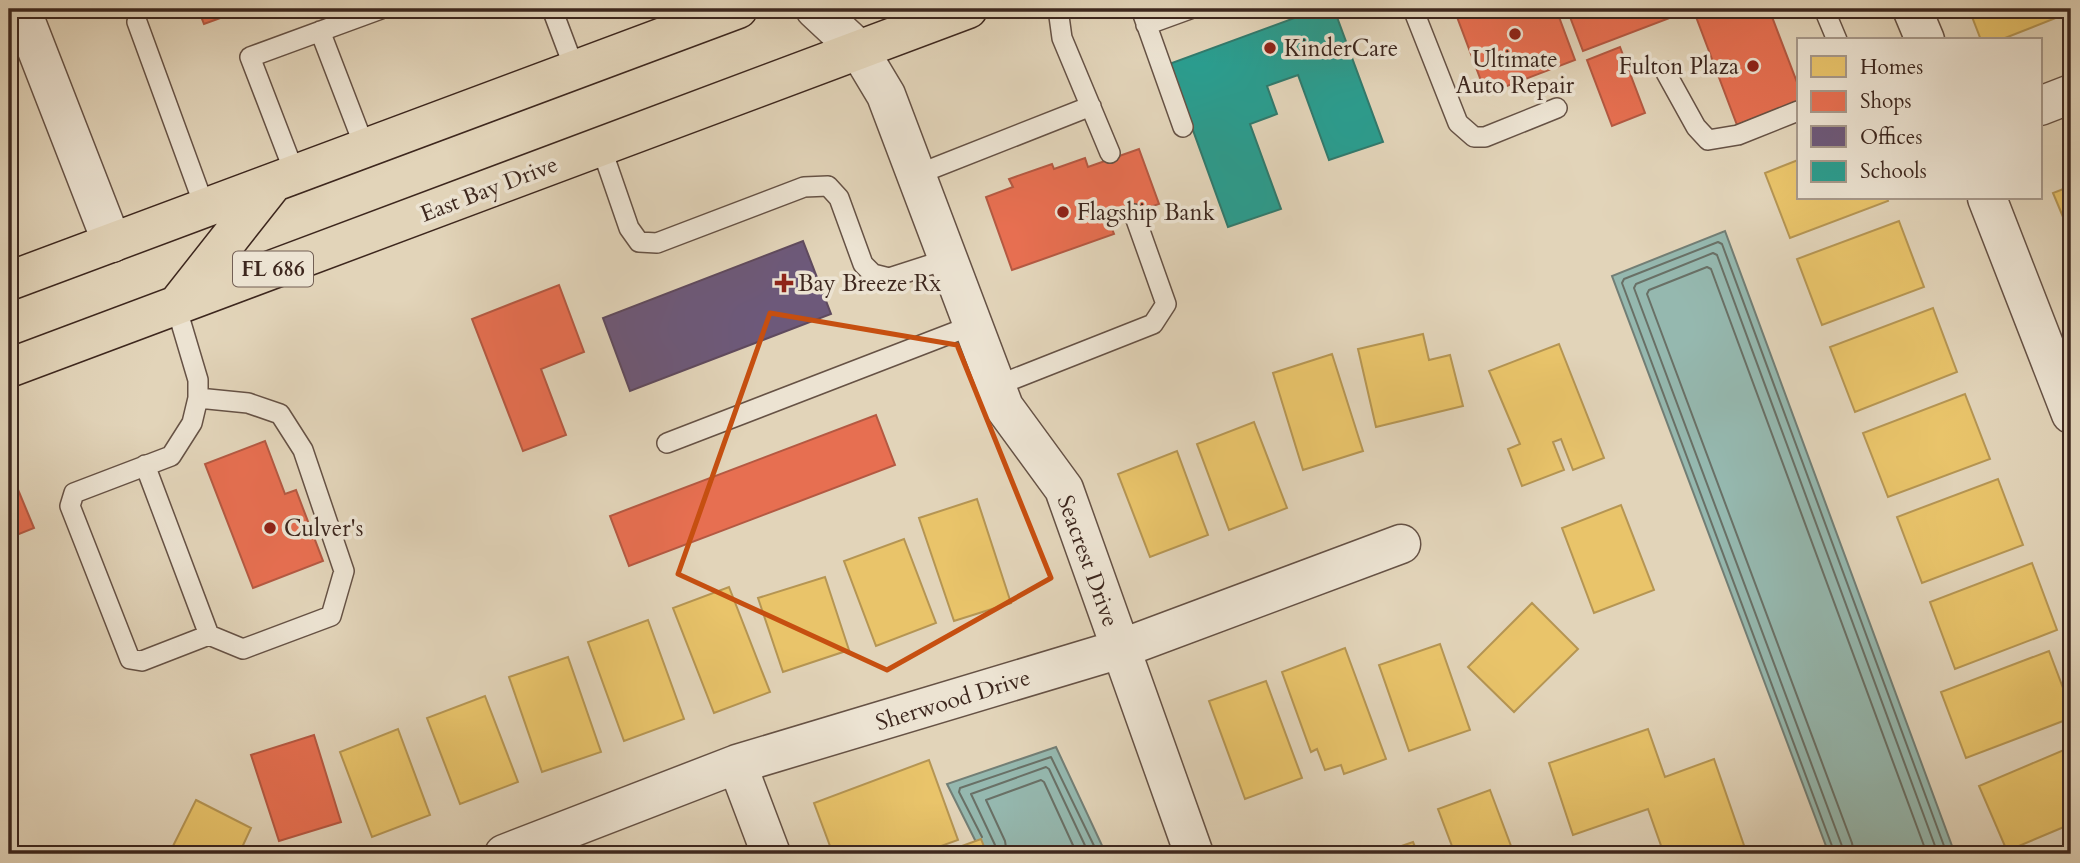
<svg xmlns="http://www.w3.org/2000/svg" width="2080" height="863" viewBox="0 0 2080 863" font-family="Cardo,serif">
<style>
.water{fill:#95b8af;stroke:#727e75;stroke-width:2}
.homes{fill:#e9c46a;stroke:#b59553;stroke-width:2}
.shops{fill:#e76f51;stroke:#b45942;stroke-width:2}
.offices{fill:#6d597a;stroke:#5f4a5e;stroke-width:2}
.schools{fill:#2a9d8f;stroke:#307a6d;stroke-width:2}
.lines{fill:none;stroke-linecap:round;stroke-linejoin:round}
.shore{stroke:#697066;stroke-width:2}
.service-casing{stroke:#665245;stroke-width:22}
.minor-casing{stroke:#665245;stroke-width:41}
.primary-casing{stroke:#3d271e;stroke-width:41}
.service{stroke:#ece3d2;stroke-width:19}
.minor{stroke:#ece3d2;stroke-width:38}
.primary{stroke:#e2d4b9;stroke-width:38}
.marked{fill:none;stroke:#c64f10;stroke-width:5;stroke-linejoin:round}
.poi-dot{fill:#8f2418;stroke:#ece3d2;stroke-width:2.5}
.labels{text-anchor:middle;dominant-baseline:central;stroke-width:7;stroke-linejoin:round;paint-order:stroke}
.shield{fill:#ece3d2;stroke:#725f54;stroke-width:2}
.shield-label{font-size:21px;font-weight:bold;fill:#3d271e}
.poi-label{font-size:23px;fill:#3d271e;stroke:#ece3d2;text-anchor:start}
.street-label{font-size:23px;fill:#3d271e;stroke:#ece3d2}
</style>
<rect width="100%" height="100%" fill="#e2d4b9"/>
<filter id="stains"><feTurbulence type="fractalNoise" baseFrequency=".00286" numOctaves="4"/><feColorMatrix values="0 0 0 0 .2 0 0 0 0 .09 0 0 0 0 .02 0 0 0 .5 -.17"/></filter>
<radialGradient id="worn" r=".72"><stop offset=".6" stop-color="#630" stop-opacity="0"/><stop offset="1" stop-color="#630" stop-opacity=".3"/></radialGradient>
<path class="water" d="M1725,231L1955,854H1829L1612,276Z
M1056,747L1106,854H982L947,784Z"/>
<path class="homes" d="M1969,9H2070L2071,12L2000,40H1981Z
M1798,160V198H1887L1888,201L1790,238L1765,173Z
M2071,186V236L2053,193Z
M1899,221L1924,287L1822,325L1797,259Z
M1933,308L1957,372L1855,412L1830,347Z
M1423,334L1429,360L1450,355L1463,406L1376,427L1358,349Z
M1559,344L1604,458L1573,470L1561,439L1553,442L1564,470L1522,486L1508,449L1520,444L1489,371Z
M1332,354L1363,451L1303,470L1273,373Z
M1965,394L1990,459L1888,497L1863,433Z
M1254,422L1287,508L1229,530L1197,444Z
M1177,451L1208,535L1150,557L1118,474Z
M1998,479L2023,545L1922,583L1897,517Z
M977,499L1011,603L954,621L919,518Z
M1621,505L1654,590L1594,613L1562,528Z
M904,539L936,623L876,646L844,561Z
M2032,563L2057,630L1955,669L1930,602Z
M825,577L849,650L783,672L758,598Z
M729,587L770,692L714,713L673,608Z
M1532,603L1578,649L1514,712L1468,667Z
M648,620L684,719L624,741L588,642Z
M1440,644L1470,730L1409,751L1379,665Z
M1345,648L1386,759L1344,774L1341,765L1325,770L1317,749L1311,752L1282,672Z
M2049,651L2071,709V718L1966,758L1941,692Z
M568,657L601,752L542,772L509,677Z
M1266,681L1302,778L1245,799L1209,701Z
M485,696L518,782L460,804L427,718Z
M398,729L430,815L372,837L340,752Z
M1648,729L1665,777L1714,759L1747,854H1664L1648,809L1573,835L1549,763Z
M2071,747V824L2007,851L1979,786Z
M929,760L958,840L919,854H833L814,803Z
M1490,790L1514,854H1455L1438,809Z
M196,800L251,828L239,854H169Z
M981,839L987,854H940Z
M1413,842L1418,854H1378L1387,851Z
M2071,844V854H2041Z"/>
<path class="shops" d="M198,9H245L204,24Z
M1454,9H1556L1575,60L1486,94Z
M1567,9H1769L1798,85V102L1737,125L1693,9L1583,51Z
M1620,47L1645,113L1612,126L1587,60Z
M1139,149L1159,204L1109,221L1114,234L1012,270L986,197L1013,187L1009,179L1052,164L1054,169L1085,158L1088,167Z
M559,285L584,352L541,369L566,435L523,451L472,319Z
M876,415L895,465L629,566L610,516Z
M265,441L285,494L296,490L323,561L253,588L205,464Z
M9,468L34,528L9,538Z
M9,540L17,559L9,562Z
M314,735L341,822L279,841L251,755Z"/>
<path class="offices" d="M803,241L831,314L630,391L603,318Z"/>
<path class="schools" d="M1319,9H1334L1383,142L1329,160L1298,75L1267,86L1277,114L1250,124L1281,209L1228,227L1169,64Z"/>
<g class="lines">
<path class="shore" d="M982,837L959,792L960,788L1051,757L1098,854
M997,854L995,845L971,794L1046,767L1049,769L1089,854
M1007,854L1005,841L986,800L1041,780L1044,782L1077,854
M1835,854L1622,283L1624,279L1718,242L1722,244L1947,854
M1843,854L1842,846L1634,288L1636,284L1713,253L1717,255L1938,854
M1854,854L1852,843L1647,294L1649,290L1707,267L1711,269L1927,854"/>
<defs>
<path id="service" d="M552,9L575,70
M1058,9L1062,38L1110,153
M1141,9L1183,127
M1413,9L1458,123L1474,137H1485L1557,108
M1824,9L1837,40
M137,22L205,208
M1146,25L1190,9
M320,31L365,148
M1665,71L1696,127L1708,140L1738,135L1798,111
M601,147L629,228L639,242L657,243L804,187L828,186L839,198L863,264L873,274L889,278L948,259
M295,174L250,57L381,9
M916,175L1091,106
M996,386L1153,324L1166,304L1134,214
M198,398L248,403L280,414L303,450L344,571L331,616L243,649L209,635
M667,443L973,325
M145,465L209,635L142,661L130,659L70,506L74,493L171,456L192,423L198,398V380L176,306"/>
<path id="minor" d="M21,9L112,243
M815,9L859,50L886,95L1004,407L1064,489L1194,854
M1912,9L1925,40
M2040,106L2071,94
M1987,198L2071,414
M737,764L771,854
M504,854L737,764L1120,649L1401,544"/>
<path id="primary" d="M9,281L738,9
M177,305L273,183
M9,368L968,9"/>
</defs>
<use href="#service" class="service-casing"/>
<use href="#minor" class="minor-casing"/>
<use href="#primary" class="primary-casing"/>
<use href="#service" class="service"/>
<use href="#minor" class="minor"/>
<use href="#primary" class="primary"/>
</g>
<path class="marked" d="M770,313L957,345L1051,578L887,670L678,574Z"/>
<g class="poi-dot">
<circle cx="1515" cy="34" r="7"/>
<circle cx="1270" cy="48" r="7"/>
<circle cx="1753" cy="66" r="7"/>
<circle cx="1063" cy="212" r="7"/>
<path d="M780.5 272.5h7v7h7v7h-7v7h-7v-7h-7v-7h7z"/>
<circle cx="270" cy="528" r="7"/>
</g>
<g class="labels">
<rect class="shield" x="233" y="251.5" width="80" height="35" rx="5"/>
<g class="shield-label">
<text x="273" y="269">FL 686</text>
</g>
<g class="poi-label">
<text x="1284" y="48">KinderCare</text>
<text x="1515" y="59" text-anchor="middle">Ultimate<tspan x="1515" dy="26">Auto Repair</tspan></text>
<text x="1739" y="66" text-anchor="end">Fulton Plaza</text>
<text x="1077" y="212">Flagship Bank</text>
<text x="798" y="283">Bay Breeze Rx</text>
<text x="284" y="528">Culver's</text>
</g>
<g class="street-label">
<text transform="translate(489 189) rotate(-21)">East Bay Drive</text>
<text transform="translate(1088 561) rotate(70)">Seacrest Drive</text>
<text transform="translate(953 700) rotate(-17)">Sherwood Drive</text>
</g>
</g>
<rect width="2080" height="863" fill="none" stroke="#e2d4b9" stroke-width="35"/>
<rect x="10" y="10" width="2059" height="842" fill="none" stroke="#3d271e" stroke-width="3.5"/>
<rect x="18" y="18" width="2045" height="828" fill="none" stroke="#3d271e" stroke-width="2"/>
<rect x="1797" y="38" width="245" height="161" fill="#ece3d2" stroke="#a6988a" stroke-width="2"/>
<rect x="1811" y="56" width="35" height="21" fill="#e9c46a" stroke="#a6988a" stroke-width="2"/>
<text x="1860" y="74" font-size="21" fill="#3d271e">Homes</text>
<rect x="1811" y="91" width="35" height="21" fill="#e76f51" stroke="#a6988a" stroke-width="2"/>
<text x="1860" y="108" font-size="21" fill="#3d271e">Shops</text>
<rect x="1811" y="126" width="35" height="21" fill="#6d597a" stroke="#a6988a" stroke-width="2"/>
<text x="1860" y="144" font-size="21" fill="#3d271e">Offices</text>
<rect x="1811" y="161" width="35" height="21" fill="#2a9d8f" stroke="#a6988a" stroke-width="2"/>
<text x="1860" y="178" font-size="21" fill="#3d271e">Schools</text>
<rect width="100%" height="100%" filter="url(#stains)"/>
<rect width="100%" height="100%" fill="url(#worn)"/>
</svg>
